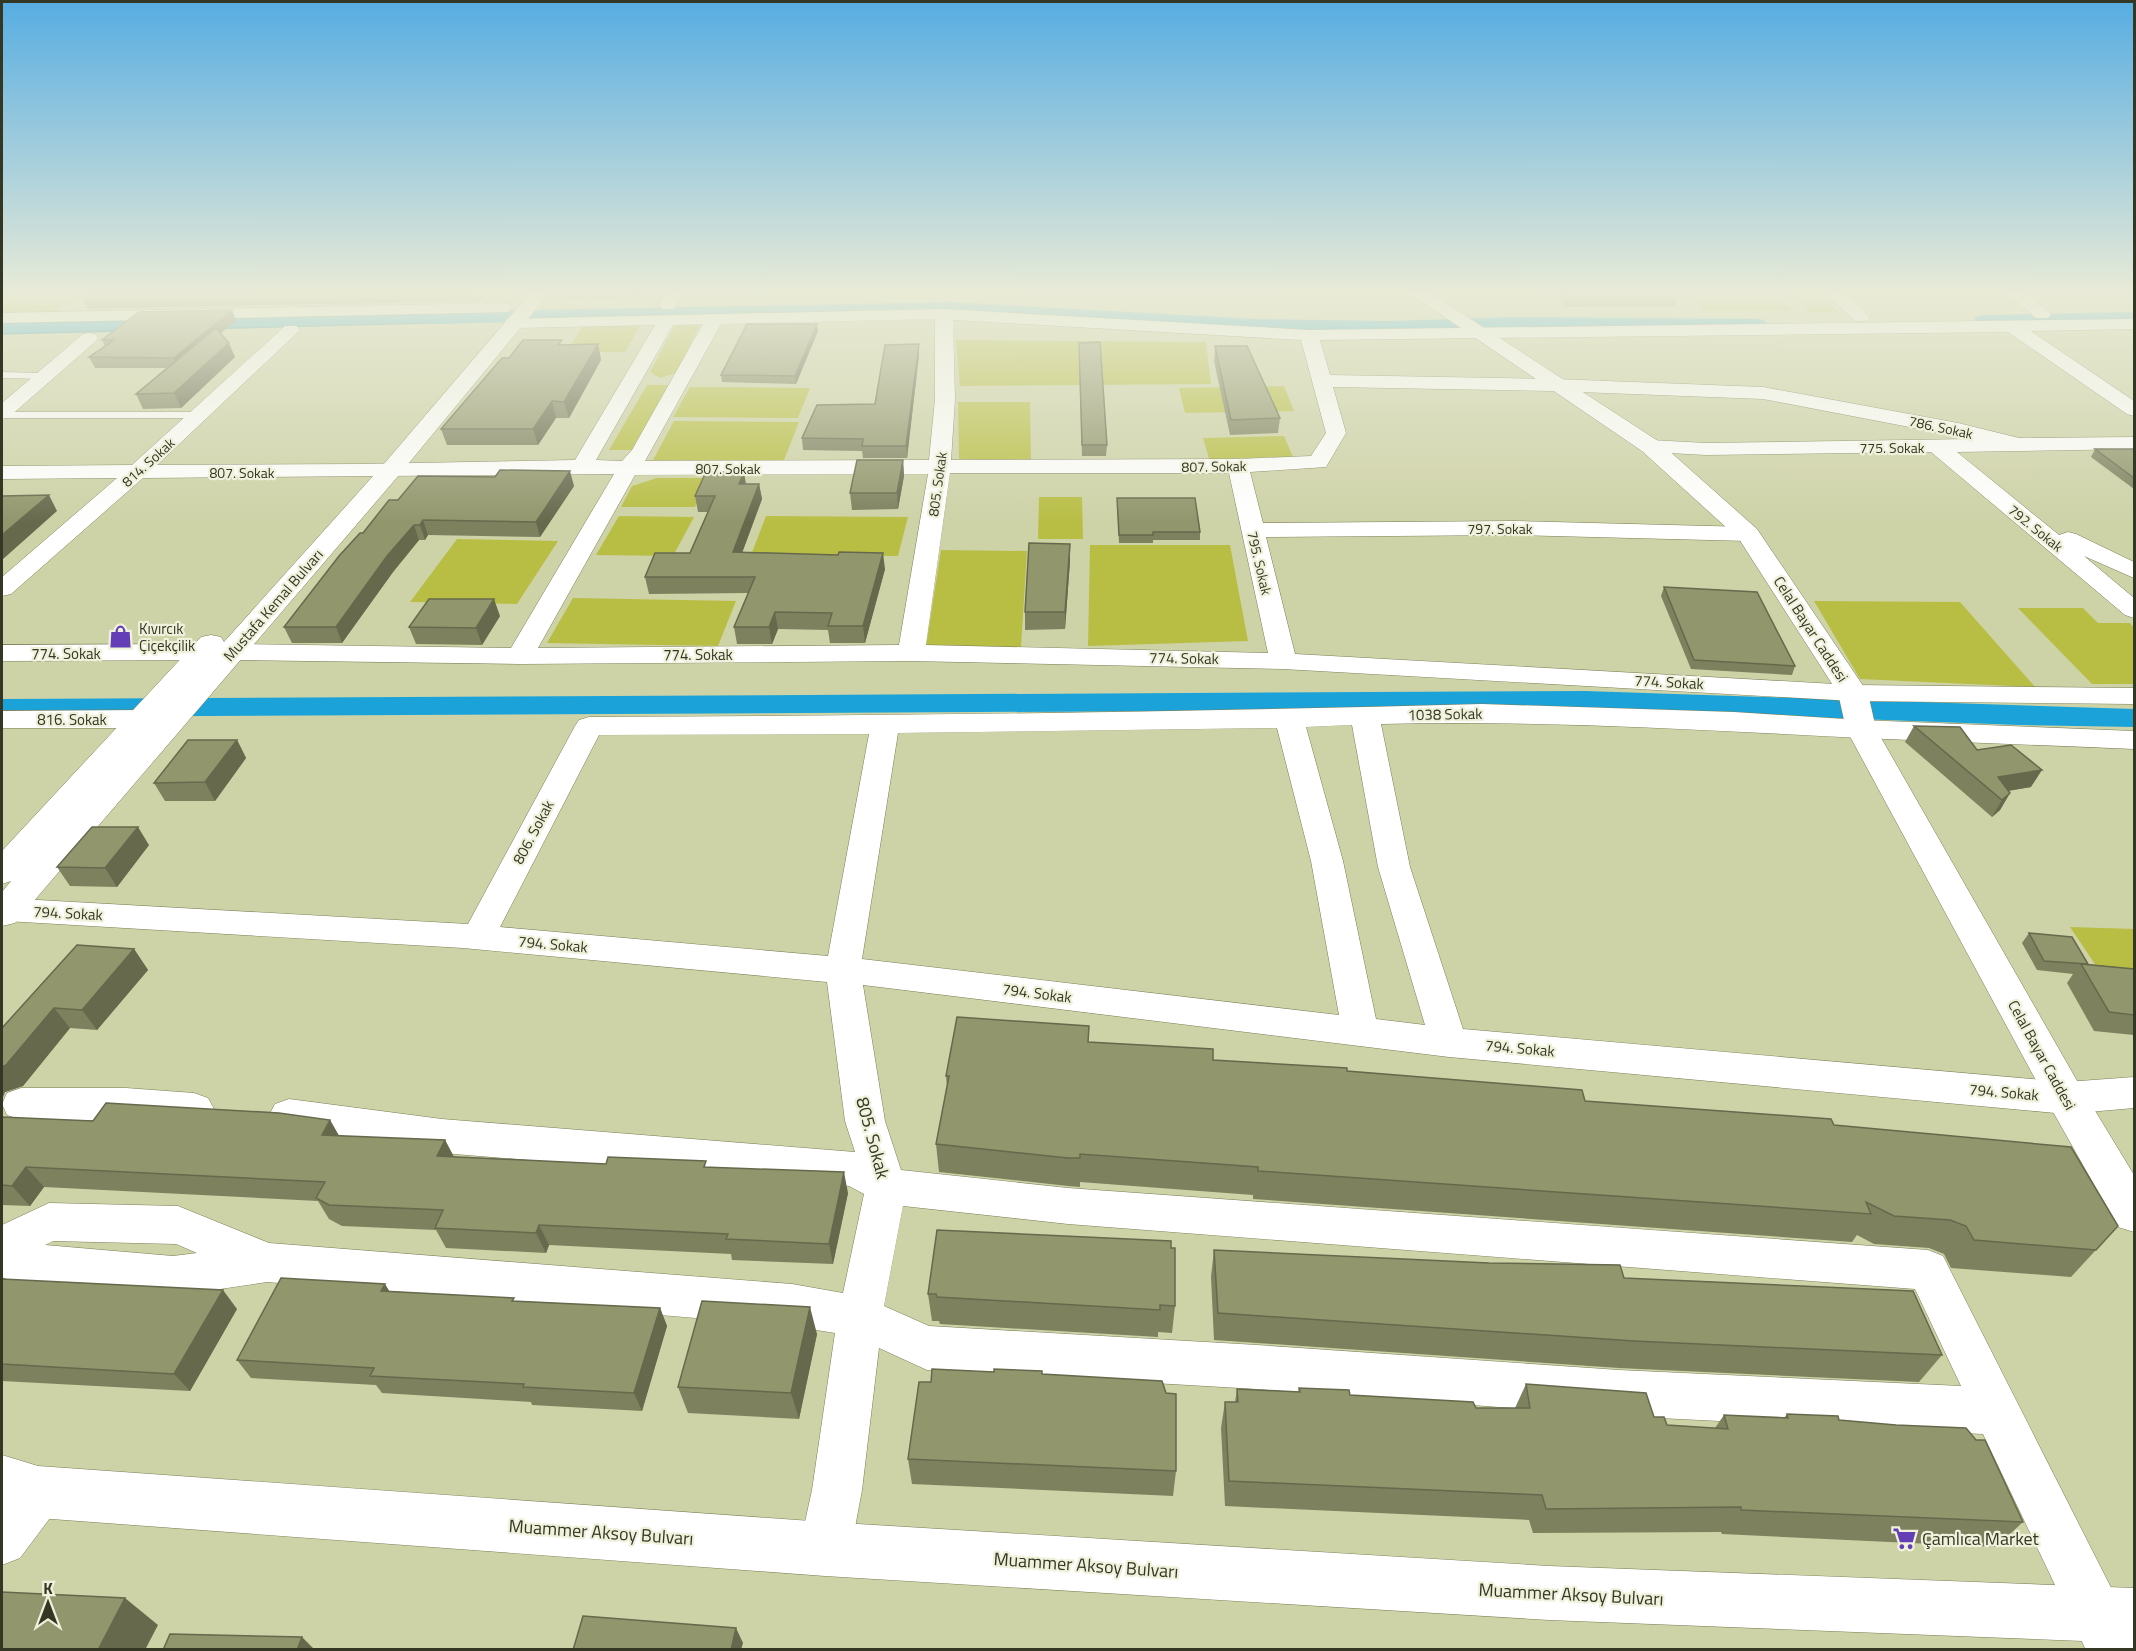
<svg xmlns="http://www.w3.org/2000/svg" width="2136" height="1651" viewBox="0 0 2136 1651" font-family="'Titillium Web',sans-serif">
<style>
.green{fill:#b8be44}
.water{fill:#1ba3d9;stroke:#2383a3;stroke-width:1.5}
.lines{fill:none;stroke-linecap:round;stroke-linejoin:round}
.canal{fill:#1ba3d9;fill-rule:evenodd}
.service-casing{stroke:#7b7e56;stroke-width:1}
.minor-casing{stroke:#7b7e56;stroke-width:1}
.tertiary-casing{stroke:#7b7e56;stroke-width:1}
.secondary-casing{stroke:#7b7e56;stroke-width:1}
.service{fill:#fff;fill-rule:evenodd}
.minor{fill:#fff;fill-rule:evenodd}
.tertiary{fill:#fff;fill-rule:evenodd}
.secondary{fill:#fff;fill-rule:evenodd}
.wall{fill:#7e815e}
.shaded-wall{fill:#66694c}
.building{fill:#92966d;stroke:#66694c;stroke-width:1.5}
.labels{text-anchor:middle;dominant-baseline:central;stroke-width:4.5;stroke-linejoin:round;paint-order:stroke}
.far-street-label{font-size:14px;fill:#353725;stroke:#eff1db}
.street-label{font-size:15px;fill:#353725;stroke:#eff1db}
.poi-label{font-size:15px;fill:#353725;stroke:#eff1db;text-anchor:start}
.near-street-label{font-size:18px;fill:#353725;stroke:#eff1db}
.near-poi-label{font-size:18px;fill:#353725;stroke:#eff1db;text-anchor:start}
</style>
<rect width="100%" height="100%" fill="#ced2a7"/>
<path class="green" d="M2,292H87L50,315H2Z
M1686,292H1772L1793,311H1704Z
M1788,292H1815L1839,312H1810Z
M675,325H700L676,373L660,378L650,372Z
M583,326H640L625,352H566Z
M956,340L1206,342L1211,384L960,386Z
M647,385H670L634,450H609Z
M1284,386L1294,411L1185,413L1179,388Z
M690,387L810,388L798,418L673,417Z
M958,402H1030L1031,461L959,459Z
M674,421L799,422L784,460H653Z
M1284,436L1293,457L1209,459L1203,438Z
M657,478H709L695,507H621L632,486Z
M1039,497H1082L1083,539H1038Z
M619,516L694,517L673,556L596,555Z
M766,516L908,517L898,556L751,555Z
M457,539L558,541L517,604L410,602Z
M1090,545H1230L1248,641L1088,646Z
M941,550L1027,551L1021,647H926Z
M573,598L736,601L718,646L547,643Z
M1814,601L1960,602L2035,687L1860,679Z
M2018,608H2083L2098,623H2130L2134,628V684H2092Z
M2070,927L2134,929V979L2101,973Z"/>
<path class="water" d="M478,313L470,322L2,334V323Z"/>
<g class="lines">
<path class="canal" d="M951,302L1255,319L1390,321L1511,317L1758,319L1765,321L1767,325L1765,329L1758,331L1511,329L1390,333L1255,331L951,312L430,324L423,322L421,318L423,314L430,312Z
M2134,312V324L1983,327L1976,325L1974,321L1976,317L1983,315Z
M1585,691L2134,709V727L2019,725L1585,709L2,717V699Z"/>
<defs>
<path id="service" d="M2,372L42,373L47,376L42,379L2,378Z
M2,412H199L204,415L199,418H2Z"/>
<path id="minor" d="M667,292H684L674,309H662L659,305Z
M1825,292H1843L1870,317L1867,321H1855Z
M2005,292H2024L2051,314L2048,318H2036Z
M502,303L508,304L511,308L508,312L2,323V313Z
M944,309L1309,330L2134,319V329L2031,331L2134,401V416L2127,414L2008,332L1320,340L1330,375L1554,379L1763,387L1958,423L2019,438L2134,437V449L1957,452L2059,535L2068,532L2076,534L2134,562V578L2084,556L2134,598V618L2125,615L1931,452L1706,455L1650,452L1642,451L1639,446L1642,441L1650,440L1706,443L1972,439L1763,399L1554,391L1333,387L1346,433L1326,467L1250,472L1263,523L1514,521L1748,527L1756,529L1760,534L1756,539L1748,541L1514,535L1266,537L1295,654L1853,685L2134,688V704L1853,701L1283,669L911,661L520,664L232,660L223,658L219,652L223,646L232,644L511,648L614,474L143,478L11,594L2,596V577L117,478L2,479V466L132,465L285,326H297L300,330L157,465L361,464L575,460L655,325L513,328L507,327L504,323L507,319ZM935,319V399L929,460L645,461L721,324ZM953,320L1301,340L1326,433L1311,456L1238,459L951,460L955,399ZM703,324L632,450L622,461L596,460L673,325ZM950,473H1229L1268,653L926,645ZM928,474L899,645L538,648L635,475Z
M89,333L95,334L98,338L95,342L9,417L2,419V403L83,334Z
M203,644L212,646L216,652L212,658L203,660L2,661V645Z
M1482,704L1734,712L1861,720L2134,731V749C2043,745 1952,742 1862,738C1701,730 1542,720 1381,724L1410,867L1463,1029L2066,1082L2134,1077V1108L2066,1114L1449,1057L863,985L885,1121L901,1170L1068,1188L1928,1250L1943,1256L2133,1631L2134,1650H2086L1983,1434L1619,1416L1257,1389L927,1370L879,1348L862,1490L851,1549L843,1567L825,1575L807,1567L799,1549L812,1490L835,1333L792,1326L267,1282L173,1296L13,1282L2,1277V1225L49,1203L178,1206L269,1243L792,1284L843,1293L864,1194L849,1186L442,1153L289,1131L275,1126L269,1115L275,1104L289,1099L442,1119L855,1152L845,1121L827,982L463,948L6,921L2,920V898L468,924L575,726L579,720L589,717C887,716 1184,712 1482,704ZM1352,725L1378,867L1425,1025L1376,1019L1343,861L1306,727ZM1277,728L1311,861L1339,1015L862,959L898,733ZM869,734L828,956L500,927L599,735ZM903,1206L1068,1224L1915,1289L1961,1386L1619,1370L1257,1345L929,1326L884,1306ZM53,1241L176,1244L197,1253L173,1256L45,1245Z
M143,710L153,713L157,719L153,725L143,728H2V711Z
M21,1088H126L194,1093L208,1098L214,1109L208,1120L194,1125L126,1120H21L7,1115L2,1104L7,1093Z
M38,1467L56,1474L63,1492L56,1510L20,1558L2,1565V1499L20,1474Z"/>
<path id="tertiary" d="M1408,292H1429L1658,441L1757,529L1868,693L1876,729L2080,1086L2134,1175V1232L2118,1227L2052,1110L1846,729L1838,693L1739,539L1642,451Z"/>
<path id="secondary" d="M531,292H550L399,475L15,923L2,926V892L11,881L2,884V851L201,637L211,635L221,637L224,642L383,465Z
M2,1455L38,1466L825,1522L1549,1566L2134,1588V1643L1549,1620L825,1576L38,1518L2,1507Z"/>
</defs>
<use href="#service" class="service-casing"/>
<use href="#minor" class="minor-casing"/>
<use href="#tertiary" class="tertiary-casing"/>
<use href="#secondary" class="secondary-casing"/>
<use href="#service" class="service"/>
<use href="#minor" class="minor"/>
<use href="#tertiary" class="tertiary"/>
<use href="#secondary" class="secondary"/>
</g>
<path class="wall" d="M80,292H487L479,301L88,309Z
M560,292H640L637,298L562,300Z
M1554,292H1675L1678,296L1675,306L1565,307Z
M236,320L221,333L235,357L181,408L143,409L136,394L166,368H95L89,357L105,346L102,340Z
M818,331L796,384L722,382L721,375Z
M598,344L601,360L569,418H556L538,445H447L441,429L509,358L563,345Z
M1215,346L1280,418L1278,433L1230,435L1214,361Z
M1079,353L1107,445L1106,456H1082Z
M919,355L907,458H863L862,451L803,450L802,438L875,404Z
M2095,449H2134V489L2091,457Z
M903,460L904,476L898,509L852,510L850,493Z
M744,472L746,484H759L762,499L742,553L885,569L865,643H830L828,630L778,629L772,644H737L734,627L748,593L649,594L645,577L690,553L708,512H698L695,496Z
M495,477L574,486L540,537L428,535L425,540H419L393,572L342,643H292L284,627L363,533L398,500Z
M1117,498L1200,532V540H1153V543H1119Z
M1070,544V561L1065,629L1025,630V612Z
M1664,587L1795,666L1792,675L1691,669L1661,596Z
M500,616L482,645L416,644L409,627Z
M1914,726L1977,750L2031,787L2008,791L2010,793L2000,810L1992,817L1905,742Z
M237,740L246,758L215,801H165L154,783Z
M149,845L117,887L70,886L57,867Z
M2029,933L2088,964L2134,969V1035L2094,1031L2067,983L2073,974L2037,970L2022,943Z
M134,949L148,970L97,1030L70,1028L23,1086L5,1092L2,1028Z
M1089,1042L1213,1060L1347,1071L1585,1101L1834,1125L2118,1226L2071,1277L1951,1268L1944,1254L1929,1248L1874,1244L1857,1235L1852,1242L1253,1199V1195L1080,1182V1187L1068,1186L939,1172L936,1144L947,1087L946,1076Z
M2,1117L93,1121L330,1120L339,1136L445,1140L454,1157L606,1164L707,1167L848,1193L833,1264L732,1260L731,1254L549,1245L546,1253L446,1248L436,1230L342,1226L329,1219L318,1201L44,1187L30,1206L2,1205Z
M1214,1250L1942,1355L1919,1382L1619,1368L1214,1340L1211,1277Z
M2,1279L237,1309L190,1391L2,1381Z
M390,1291L516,1301L660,1308L667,1326L642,1411L532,1405L531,1402L382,1393L376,1385L251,1378L237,1360Z
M928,1294L1175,1306L1172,1333L1158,1332V1337L940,1324L939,1321H932Z
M817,1334L799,1419L688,1413L678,1387Z
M1042,1374L1176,1471L1173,1496L912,1484L908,1459L931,1382Z
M1526,1384L1654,1417L1667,1425L1715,1428L1724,1415L1784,1418L1787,1414L1839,1420L2023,1522L1996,1547L1722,1534L1721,1532L1533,1533L1529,1520L1225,1506L1221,1428L1225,1402H1235L1237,1389L1298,1392L1299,1388L1350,1395L1476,1408H1515Z"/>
<path class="shaded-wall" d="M477,292H487L479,301Z
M635,292H640L637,298Z
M232,310L236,320L179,369L174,358Z
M817,324L818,331L796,384L795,376Z
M229,343L235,357L181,408L174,393Z
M598,344L601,360L569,418L564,402Z
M919,344V355L907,458L906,446Z
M552,401L556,418L538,445L533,429Z
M903,460L904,476L898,509L897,493Z
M570,471L574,486L540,537L536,522Z
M744,472L746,488L739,484Z
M759,484L762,499L736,569L733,552Z
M49,495L57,511L2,560V535Z
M423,520L428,535L425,540L420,525Z
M414,525L419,540L393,572L342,643L336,627L387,556Z
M1070,544V561L1065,629V612Z
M883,553L885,569L865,643L863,626Z
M494,599L500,616L482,645L476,628Z
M775,612L778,629L772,644L769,627Z
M237,740L246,758L215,801L205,782Z
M2042,770L2031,787L1994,793L1998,777Z
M2010,793L2000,810L1992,817L2002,800Z
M138,827L149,845L117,887L105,868Z
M134,949L148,970L97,1030L82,1010Z
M54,1008L70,1028L23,1086L5,1092L2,1100V1067Z
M330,1120L342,1141L322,1135Z
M445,1140L456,1161L437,1156Z
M26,1167L44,1187L30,1206L12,1186Z
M844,1172L848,1193L833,1264L829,1244Z
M539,1225L549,1245L546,1253L536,1233Z
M385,1284L396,1302L381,1291Z
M223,1290L237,1309L190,1391L174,1374Z
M810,1307L817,1334L799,1419L791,1393Z
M660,1308L667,1326L642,1411L634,1393Z
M125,1598L158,1625L145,1650H98Z
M736,1628L743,1643L741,1650H731Z
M302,1637L315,1650H297Z"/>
<path class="building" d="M1565,292H1675L1678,296H1568Z
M232,310L174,358L89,357L114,340H102L139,312Z
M747,324H817L795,376L721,375Z
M216,328L229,343L174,393L136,394Z
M523,340H562L558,345L598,344L564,402L552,401L533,429H441L502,358H509Z
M1100,342L1107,445H1082L1079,343Z
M919,344L906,446H862L863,439L802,438L817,405L875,404L885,345Z
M1215,346H1247L1280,418L1231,420Z
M2095,449H2134V478Z
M857,460H903L897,493H850Z
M500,470L570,471L536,522L423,520L420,525H414L387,556L336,627H284L339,556L360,533H363L389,500H398L418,476L495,477Z
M706,472H744L739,484H759L733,552L838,555L839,552L883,553L863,626H828L832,613L775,612L769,627H734L755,577H645L655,553H690L715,496H695Z
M49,495L2,535V496Z
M1117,498H1195L1200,532H1153V535H1119Z
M1029,543L1070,544L1065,612H1025Z
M1664,587L1757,592L1795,666L1694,660Z
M429,599H494L476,628L409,627Z
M1914,726L1960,727L1977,750L2011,745L2042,770L1998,777L2010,793L2002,800Z
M188,740H237L205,782L154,783Z
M92,827H138L105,868L57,867Z
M2029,933L2072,937L2088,964L2044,961Z
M77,945L134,949L82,1010L54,1008L6,1065L2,1067V1028Z
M2081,964L2134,969V1015L2109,1012Z
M957,1017L1089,1026L1088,1042L1213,1049V1060L1347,1068V1071L1582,1090L1585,1101L1831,1119L1834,1125L2071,1147L2118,1226L2096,1250L1974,1240L1966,1226L1950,1220L1894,1216L1866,1202L1871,1214L1258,1171V1167L1080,1154V1158H1068L936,1144L949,1076H946Z
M106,1103L279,1113L330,1120L322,1135L445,1140L437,1156L606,1164L608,1157L706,1161L704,1167L844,1172L829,1244L726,1239L728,1234L539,1225L536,1233L435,1228L443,1210L329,1205L316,1198L325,1182L26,1167L12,1186L2,1185V1117L93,1121Z
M937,1230L1171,1241V1248H1175V1306L1160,1305V1310L937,1297L936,1294H928Z
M1214,1250L1489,1263L1620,1265L1624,1278L1913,1291L1942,1355L1634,1341L1218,1313Z
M281,1278L385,1284L381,1291L514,1298L512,1301L660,1308L634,1393L523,1387L524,1384L370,1376L374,1368L237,1360Z
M2,1279L223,1290L174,1374L2,1364Z
M702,1301L810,1307L791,1393L678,1387Z
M932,1369L994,1372V1369L1042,1371V1374L1162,1381L1166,1393L1176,1394V1471L908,1459L919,1382H931Z
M1526,1384L1646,1393L1654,1417H1664L1667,1425L1728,1429L1724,1415L1788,1418L1787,1414L1838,1416L1839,1420L1896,1425L1966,1428L1976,1440H1985L2023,1522L1741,1510V1507L1546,1509L1542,1495L1229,1481L1225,1402H1238L1237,1389L1300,1392L1299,1388L1349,1390L1350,1395L1473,1402L1476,1408H1530Z
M2,1592L125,1598L98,1650H2Z
M583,1616L736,1628L731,1650H573Z
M170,1634L302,1637L297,1650H163Z"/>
<linearGradient id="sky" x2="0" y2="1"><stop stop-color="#56ade2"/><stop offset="0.56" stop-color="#e9ebd7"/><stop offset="1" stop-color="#e9ebd7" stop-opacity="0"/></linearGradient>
<rect width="2136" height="523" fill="url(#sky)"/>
<defs>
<symbol id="shop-bare" viewBox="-9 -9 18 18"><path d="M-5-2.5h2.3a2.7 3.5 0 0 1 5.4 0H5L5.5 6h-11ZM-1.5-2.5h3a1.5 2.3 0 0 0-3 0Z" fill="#633eb7" stroke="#eff1db" stroke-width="2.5" paint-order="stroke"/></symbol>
<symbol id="supermarket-bare" viewBox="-9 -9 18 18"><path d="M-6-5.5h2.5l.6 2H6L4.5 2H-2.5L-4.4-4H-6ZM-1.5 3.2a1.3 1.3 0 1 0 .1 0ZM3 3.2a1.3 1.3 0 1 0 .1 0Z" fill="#633eb7" stroke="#eff1db" stroke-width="2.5" paint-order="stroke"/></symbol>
</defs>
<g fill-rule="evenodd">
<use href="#shop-bare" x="104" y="620" width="33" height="33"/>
<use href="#supermarket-bare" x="1888" y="1522" width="33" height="33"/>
</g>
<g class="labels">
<g class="far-street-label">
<text transform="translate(1941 427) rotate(12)">786. Sokak</text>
<text x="1892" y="447">775. Sokak</text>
<text transform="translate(148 462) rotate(-42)">814. Sokak</text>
<text transform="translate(1214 466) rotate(-1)">807. Sokak</text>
<text x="728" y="468">807. Sokak</text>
<text x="242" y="472">807. Sokak</text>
<text transform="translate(937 484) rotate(-82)">805. Sokak</text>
<text x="1500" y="528">797. Sokak</text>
<text transform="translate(2036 528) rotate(39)">792. Sokak</text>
<text transform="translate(1260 563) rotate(77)">795. Sokak</text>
</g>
<g class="street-label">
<text transform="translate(273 605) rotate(-49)">Mustafa Kemal Bulvarı</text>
<text transform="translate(1811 629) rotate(57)">Celal Bayar Caddesi</text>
<text x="66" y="653">774. Sokak</text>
<text x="698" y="654">774. Sokak</text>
<text transform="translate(1184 658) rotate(1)">774. Sokak</text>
<text transform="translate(1669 682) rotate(3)">774. Sokak</text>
<text transform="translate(1445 714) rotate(-1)">1038 Sokak</text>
<text x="72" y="719">816. Sokak</text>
<text transform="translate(533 832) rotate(-62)">806. Sokak</text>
<text transform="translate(68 913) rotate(3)">794. Sokak</text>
<text transform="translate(553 944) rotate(5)">794. Sokak</text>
<text transform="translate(1037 993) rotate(7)">794. Sokak</text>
<text transform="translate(1520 1048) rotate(5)">794. Sokak</text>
<text transform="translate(2042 1055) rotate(61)">Celal Bayar Caddesi</text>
<text transform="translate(2004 1092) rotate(5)">794. Sokak</text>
</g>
<g class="poi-label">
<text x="139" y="628">Kıvırcık<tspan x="139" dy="17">Çiçekçilik</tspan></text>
</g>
<g class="near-street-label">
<text transform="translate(873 1138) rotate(75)">805. Sokak</text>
<text transform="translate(601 1532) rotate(4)">Muammer Aksoy Bulvarı</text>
<text transform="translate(1086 1565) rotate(4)">Muammer Aksoy Bulvarı</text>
<text transform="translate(1571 1594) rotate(3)">Muammer Aksoy Bulvarı</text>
</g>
<g class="near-poi-label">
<text x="1922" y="1538">Çamlıca Market</text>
</g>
</g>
<rect width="2136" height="1651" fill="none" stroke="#353725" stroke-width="6"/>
<g transform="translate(48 1603)" stroke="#eff1db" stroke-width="4.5" paint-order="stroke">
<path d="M0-4.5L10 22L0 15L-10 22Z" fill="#353725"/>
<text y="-9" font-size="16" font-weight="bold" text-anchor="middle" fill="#353725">K</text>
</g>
</svg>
